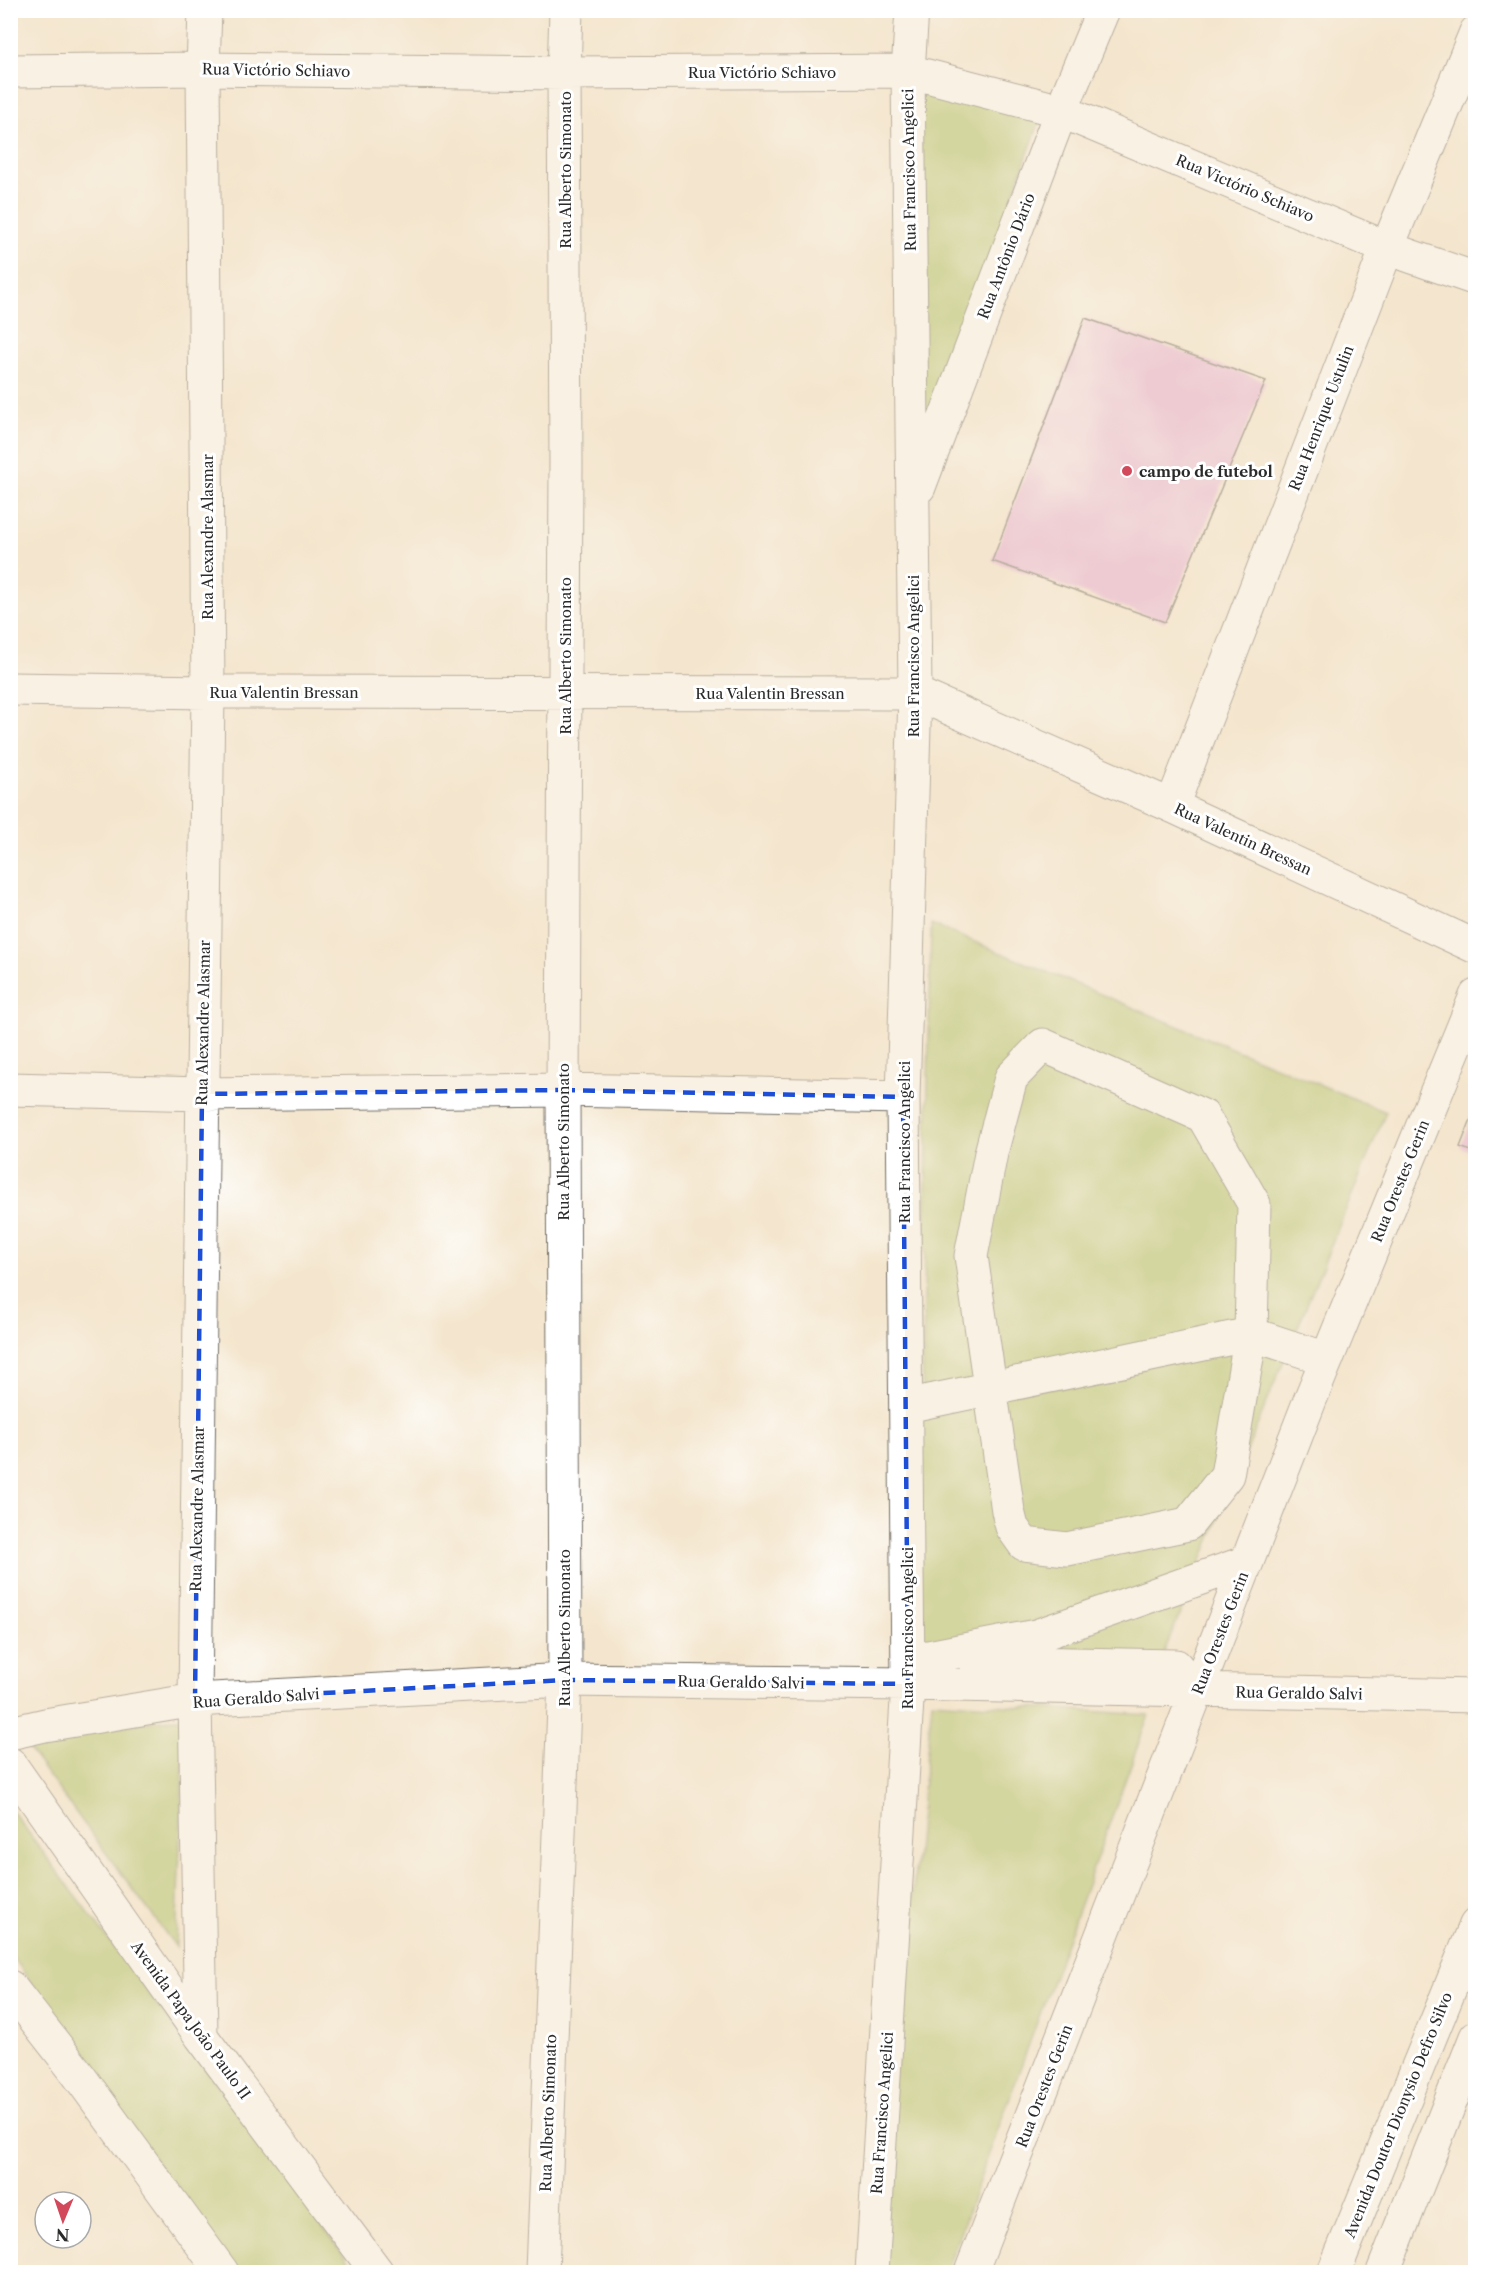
<svg xmlns="http://www.w3.org/2000/svg" width="1486" height="2283" viewBox="0 0 1486 2283" font-family="'Libre Caslon Text',serif">
<style>
.green{fill:#adc367;stroke:#6c7749;stroke-width:1.5}
.building{fill:#e6acd8}
.lines{fill:none;stroke-linecap:round;stroke-linejoin:round}
.minor-casing{stroke:#716c64;stroke-width:35}
.minor{stroke:#fff;stroke-width:33}
.marked{fill:none;stroke:#1d4ed8;stroke-width:4.5;stroke-dasharray:12 8;stroke-linejoin:round}
.poi-dot{fill:#d1495b;stroke:#fff;stroke-width:2}
.labels{text-anchor:middle;dominant-baseline:central;stroke-width:6;stroke-linejoin:round;paint-order:stroke}
.street-label{font-size:15px;fill:#2b2b2b;stroke:#fff}
.poi-label{font-size:15px;font-weight:bold;fill:#2b2b2b;stroke:#fff;text-anchor:start}
</style>
<rect width="100%" height="100%" fill="#fff"/>
<filter id="ink" filterUnits="userSpaceOnUse"><feTurbulence type="fractalNoise" baseFrequency=".0167" numOctaves="2"/><feDisplacementMap in="SourceGraphic" scale="12" xChannelSelector="R" yChannelSelector="G"/><feConvolveMatrix kernelMatrix="1 2 1 2 8 2 1 2 1" color-interpolation-filters="sRGB"/></filter>
<filter id="wash" filterUnits="userSpaceOnUse"><feTurbulence type="fractalNoise" baseFrequency=".008" numOctaves="4" result="noise"/><feDisplacementMap in="SourceGraphic" scale="24" xChannelSelector="R" yChannelSelector="G"/><feGaussianBlur stdDeviation="1.35" result="paint"/><feColorMatrix in="noise" values="0 0 0 0 0 0 0 0 0 0 0 0 0 0 0 0 0 1.4 0 .05"/><feComposite in="paint" operator="in"/></filter>
<g filter="url(#wash)">
<rect width="100%" height="100%" fill="#f4e6ce"/>
<path class="green" d="M912,81L1043,112L918,457Z
M931,924L1386,1112L1151,1684L917,1674Z
M932,1701L1149,1715L946,2272H875Z
M185,1717L176,1947L21,1739Z
M10,1808L357,2272H233L11,1954Z"/>
<g id="blocks">
<path class="building" d="M1085,318L1266,381L1165,622L992,561Z
M1475,1109H1476V1153L1460,1147Z"/>
</g>
</g>
<g filter="url(#ink)">
<use href="#blocks" fill-opacity="0" stroke="#716c64" stroke-width="1.5"/>
<g class="lines">
<defs>
<path id="minor" d="M10,71L203,69L564,73L908,71L1061,111L1387,248L1476,279
M919,487L1061,111L1103,10
M10,689L208,692L915,693L1172,806L1476,947
M1172,806L1387,248L1476,32
M1043,1045L1203,1116L1254,1204L1251,1334L1227,1475L1188,1524L1067,1549L1024,1544L1012,1527L1008,1511L971,1256L991,1153L1011,1078Z
M10,1089L202,1094L563,1090L903,1097
M906,1406L1251,1334L1327,1359
M908,1661L1036,1636L1247,1562
M975,1662L1176,1666L1197,1692
M10,1733L45,1725L195,1700L565,1680L908,1684L1476,1696
M10,1764L201,2036L377,2272
M10,1987L74,2069L222,2272
M201,2036L195,1700L208,692L203,69L205,10
M542,2272L565,1680L563,1090L566,462L564,73L566,10
M872,2272L908,1684L903,1097L915,693L908,71L912,10
M971,2272L1310,1400L1476,996
M1334,2272L1476,1925
M1383,2272L1476,2037"/>
</defs>
<use href="#minor" class="minor-casing"/>
<use href="#minor" class="minor"/>
</g>
</g>
<path d="M0 0H1486V2283H0ZM563,1090L903,1097L908,1684L565,1680L195,1700L202,1094Z" fill="#f4e6ce" fill-opacity=".55" fill-rule="evenodd"/>
<path class="marked" d="M563,1090L903,1097L908,1684L565,1680L195,1700L202,1094Z"/>
<circle class="poi-dot" cx="1127" cy="471" r="6"/>
<g class="labels">
<g class="street-label">
<text transform="translate(276 70) rotate(1)">Rua Victório Schiavo</text>
<text x="762" y="72">Rua Victório Schiavo</text>
<text transform="translate(565 170) rotate(-90)">Rua Alberto Simonato</text>
<text transform="translate(909 170) rotate(-91)">Rua Francisco Angelici</text>
<text transform="translate(1245 188) rotate(23)">Rua Victório Schiavo</text>
<text transform="translate(1006 256) rotate(-69)">Rua Antônio Dário</text>
<text transform="translate(1321 418) rotate(-69)">Rua Henrique Ustulin</text>
<text transform="translate(207 537) rotate(-90)">Rua Alexandre Alasmar</text>
<text transform="translate(565 656) rotate(-90)">Rua Alberto Simonato</text>
<text transform="translate(913 656) rotate(-90)">Rua Francisco Angelici</text>
<text x="284" y="692">Rua Valentin Bressan</text>
<text x="770" y="693">Rua Valentin Bressan</text>
<text transform="translate(1243 839) rotate(25)">Rua Valentin Bressan</text>
<text transform="translate(203 1023) rotate(-89)">Rua Alexandre Alasmar</text>
<text transform="translate(563 1142) rotate(-90)">Rua Alberto Simonato</text>
<text transform="translate(904 1142) rotate(-90)">Rua Francisco Angelici</text>
<text transform="translate(1400 1181) rotate(-68)">Rua Orestes Gerin</text>
<text transform="translate(197 1509) rotate(-89)">Rua Alexandre Alasmar</text>
<text transform="translate(564 1628) rotate(-90)">Rua Alberto Simonato</text>
<text transform="translate(907 1628) rotate(-90)">Rua Francisco Angelici</text>
<text transform="translate(1220 1633) rotate(-69)">Rua Orestes Gerin</text>
<text transform="translate(741 1682) rotate(1)">Rua Geraldo Salvi</text>
<text transform="translate(1299 1693) rotate(1)">Rua Geraldo Salvi</text>
<text transform="translate(256 1698) rotate(-4)">Rua Geraldo Salvi</text>
<text transform="translate(191 2020) rotate(54)">Avenida Papa João Paulo II</text>
<text transform="translate(1044 2086) rotate(-69)">Rua Orestes Gerin</text>
<text transform="translate(548 2113) rotate(-88)">Rua Alberto Simonato</text>
<text transform="translate(882 2113) rotate(-86)">Rua Francisco Angelici</text>
<text transform="translate(1398 2115) rotate(-68)">Avenida Doutor Dionysio Defro Silvo</text>
</g>
<g class="poi-label">
<text x="1139" y="471">campo de futebol</text>
</g>
</g>
<rect width="1486" height="2283" fill="none" stroke="#fff" stroke-width="36"/>
<g transform="translate(63 2220) rotate(182)"><circle r="28" fill="#ffffff" stroke="#aaaaaa" stroke-width="1.5"/>
<path d="M0-4.5L10 22L0 15L-10 22Z" fill="#d1495b"/>
<text y="-9" font-size="16" font-weight="bold" text-anchor="middle" fill="#2b2b2b">N</text>
</g>
</svg>
